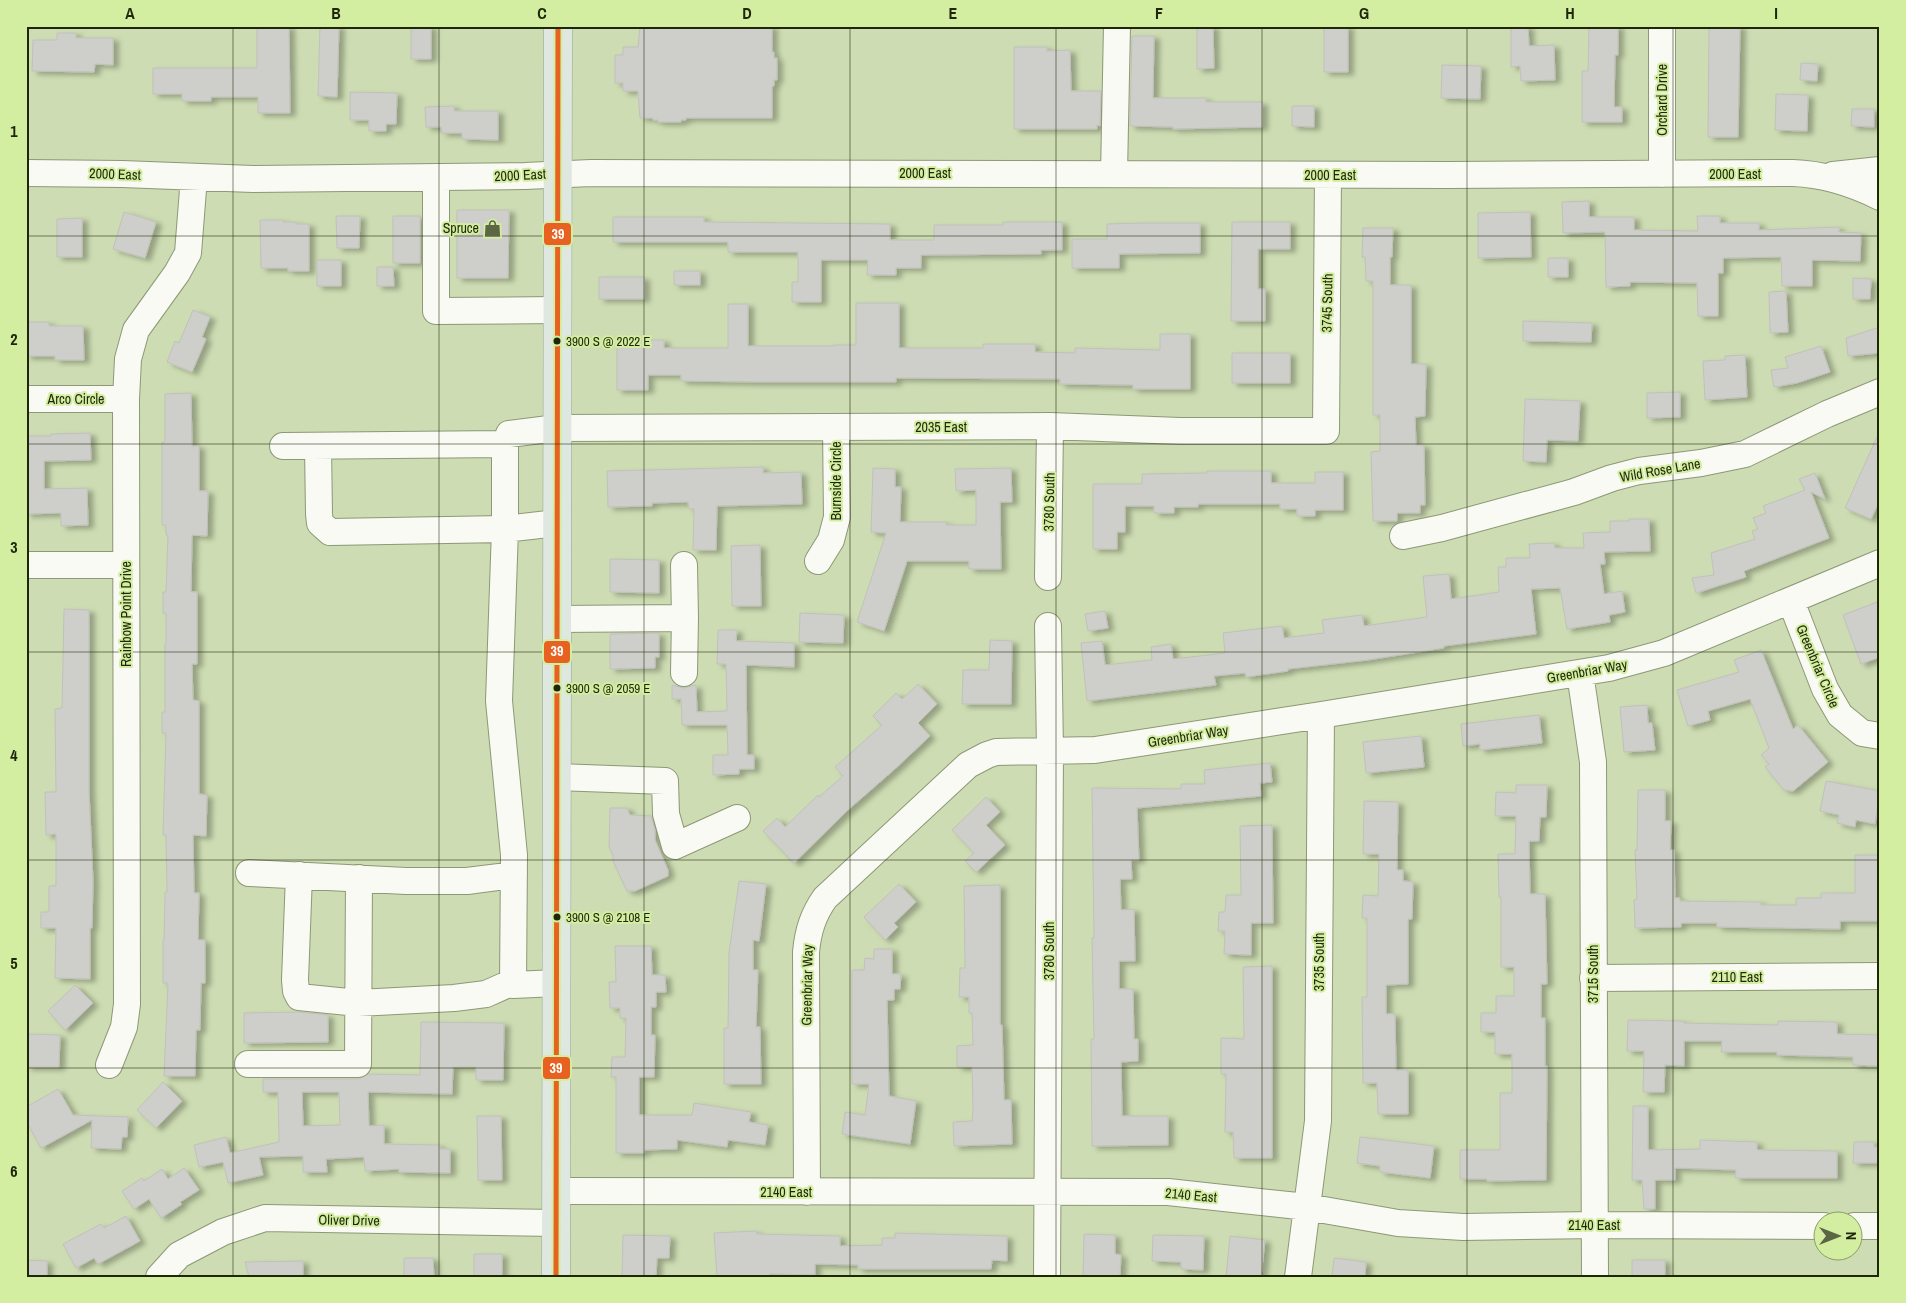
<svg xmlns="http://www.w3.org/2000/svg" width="1906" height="1303" viewBox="0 0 1906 1303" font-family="'Archivo Narrow',sans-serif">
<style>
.building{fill:#cecfca;stroke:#c0c1bb;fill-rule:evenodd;filter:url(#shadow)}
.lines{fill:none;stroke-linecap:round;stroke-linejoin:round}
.minor-casing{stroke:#8d9877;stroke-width:28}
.major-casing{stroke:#91a68f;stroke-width:29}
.minor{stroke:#f8faf3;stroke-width:26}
.major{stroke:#dee8e1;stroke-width:28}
.bus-1-casing{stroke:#d3eda1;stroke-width:9}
.bus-1{stroke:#e76221;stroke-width:5}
.grid{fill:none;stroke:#1f2709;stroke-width:1;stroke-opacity:0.55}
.bus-dot{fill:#1f2709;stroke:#d3eda1;stroke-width:2}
.labels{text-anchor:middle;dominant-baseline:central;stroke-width:4;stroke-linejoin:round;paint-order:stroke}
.bus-label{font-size:13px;fill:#1f2709;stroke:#d3eda1;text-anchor:start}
.street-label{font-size:14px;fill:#1f2709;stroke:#d3eda1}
.poi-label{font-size:14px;fill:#1f2709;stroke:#d3eda1;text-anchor:end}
.line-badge{stroke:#d3eda1;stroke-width:2}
.badge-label{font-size:14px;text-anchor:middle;font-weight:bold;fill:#fff}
.neatline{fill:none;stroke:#1f2709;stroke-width:2}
.grid-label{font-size:16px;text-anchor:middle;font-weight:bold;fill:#1f2709}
</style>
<defs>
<filter id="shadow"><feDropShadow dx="5.5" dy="3" stdDeviation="2.5" flood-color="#0004"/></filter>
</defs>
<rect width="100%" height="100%" fill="#cddcb2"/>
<path class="building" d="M257,26H289L290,113H258V97H211V101H182V94H153V68H257Z
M320,26H339L337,97L318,96Z
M411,26H431V59H411Z
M640,26H772V52H774V58H777V80H774V86H772V118H686V120H681V122H658V120H653V118H640L638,91H623V83H615V55H623V47H638Z
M1197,26H1213L1214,68L1197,69Z
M1324,26H1348V72H1324Z
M1511,26H1528L1529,46L1554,45L1555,80L1521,81L1520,66L1511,67Z
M1589,26H1618V55H1615L1614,107H1622V122H1582V71H1588Z
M1709,26H1740L1738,137H1708Z
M57,33H76V38H113V65L95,64L94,72L32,71L33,40H57Z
M1132,36H1154L1153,98H1206V102H1262V127L1173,129V127L1130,126Z
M1014,47H1047V51L1070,50L1071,91H1101L1100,126L1097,125V129H1014Z
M1801,63L1818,64L1817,81L1800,80Z
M1442,65L1481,66L1480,99L1441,98Z
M350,92L397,93L396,124H386V131H369V120H350Z
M1776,94L1808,95L1807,131L1775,130Z
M454,106V111H498V140L462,139V133H442L441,127H426L425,107Z
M1292,106H1314V127L1292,126Z
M1852,109H1874V127L1851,126Z
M1589,201V217H1634V230L1698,231L1697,216H1720V223H1759V230L1839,227V232L1861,233L1860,261L1812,260V286H1782L1781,257L1723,258V273H1718V316H1698L1697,283L1630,282V286L1606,287L1605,232L1563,233L1562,202Z
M457,210H509L508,278H457Z
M124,212L156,222L145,258L113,249Z
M1530,212L1531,257L1478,258V213Z
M336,216H360L359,248H337Z
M393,216H420V263H393Z
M613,217H704V222L890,224V240H934V225H1003V222H1062V250H1041V254L921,255V268H896V275H867L868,260H821V302H792V282H798V252H728V242H613Z
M82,218V257H57V219Z
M260,220H283V222H296V224H309V271H288V268H261Z
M1232,222H1290V249H1258V289H1265V321H1231Z
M1142,223H1200V253L1119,254V268H1072V239H1107V224Z
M1363,228H1393L1392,257H1390V285H1411V364H1426L1425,416L1415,417L1416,445H1424L1425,505H1420V513H1397V521H1373L1371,452L1380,451V415H1373V281H1366L1365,257H1362Z
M1548,258H1568V277H1548Z
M317,260H341V286H317Z
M377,267H393L394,286H377Z
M674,271H700V285H674Z
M599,277H644V299H599Z
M1853,278L1871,279L1870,299H1853Z
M1786,291L1788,332L1770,333L1769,292Z
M856,303H899V348H983V344H1035V352L1075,353V348L1160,350V334H1190V389H1133V385L1060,384V379L896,378V382H758L681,381V375H648V390H617V340H664V348H728V304H748V346H833V345H856Z
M193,310L210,317L202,337L206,339L192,372L167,362L175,341L179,343Z
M1523,321L1592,323L1591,342L1523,341Z
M26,322H49V326H83L84,360H55V356H26Z
M1880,327V353L1848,356L1846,338Z
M1821,346L1830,372L1797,383L1774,387L1771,370L1788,368L1785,357Z
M1232,353H1290V383H1232Z
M1745,355L1747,397L1705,400L1703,361L1725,360V356Z
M1680,392V417L1647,418V393Z
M191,393L192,446H199V491H208L207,536L192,535L191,592H197V664H192L193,700L199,701V794L207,795L206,836L193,835L194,893H199L198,940H205V983H201L200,1030H196L195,1076H164L168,983H163V940H164L165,892H167L166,835H163L166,733H162V712H165V644H166V613H163V592H166L168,535H166V525H162V442H165V394Z
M1525,399L1580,401L1578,441L1547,440L1546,462L1523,461Z
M1880,430V500L1871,519L1845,508Z
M90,433L91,460L44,461V489L87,488L88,525L61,526V513L26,514V436H51V434Z
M763,467V473L801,472L802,504L717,506L716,550H693L694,509H689L688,502L652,503V506L608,507L607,471Z
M873,468L895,469V487H901L900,522H946V525H976V490L956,491L955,469L1011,468L1012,502H1000L1001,569H969V561H907L884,631L857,622L886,533L871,532Z
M1207,471H1271V483H1315V472H1343V510H1315V516H1297V509H1280V504H1198V507H1174V513H1154V506H1125V532H1117V549H1093V484H1142V474L1207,473Z
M1815,473L1825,499L1811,492L1829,538L1744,571L1746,577L1696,593L1692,578L1714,575L1711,553L1755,539L1752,531L1758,529L1753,518L1766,513L1763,506L1805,490L1799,479Z
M1629,519H1649L1650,551L1604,552L1605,564H1600L1604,594L1622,591L1625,612L1609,615L1610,622L1567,629L1560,588L1531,589L1536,634L1444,646V648L1368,660L1288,669V671L1246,677L1245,673L1214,676L1216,685L1087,701L1081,643L1102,641L1105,665L1152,660L1151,647L1171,644L1173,659L1225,653L1223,633L1282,626L1284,638L1324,633L1322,620L1362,615L1364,626L1427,617L1423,576L1449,574L1451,599L1499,592L1498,567H1506V558H1530L1529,544L1554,543L1555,548H1584L1583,533L1610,532V521H1629Z
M760,545L761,606H732L731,546Z
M610,559L659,560V593L610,592Z
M1880,601V657L1861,664L1843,615Z
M64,609L89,610V791L93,881L92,928H90V979L55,978L56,928H41V912H49V886H56V834L46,835L45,792H56L55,709L62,708Z
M1105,611L1108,628L1088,631L1085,614Z
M800,613L844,615L843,643L799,642Z
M718,630H737L736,641L794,643V667L746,665L747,755H754V769H739V774L713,775V755H728L727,725H682L681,699H672V685L684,688L696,685L697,712L727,711L726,664H717Z
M659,633V657H655V668L610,669V634Z
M990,640L1012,641L1011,704H962L963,670H989Z
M1761,650L1793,729L1798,725L1828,762L1793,791L1784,790L1765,767L1769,764L1761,755L1769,748L1750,699L1708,711L1710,720L1688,726L1677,690L1739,672L1734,660Z
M918,684L937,704L918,723L930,736L896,768L848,810L794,863L763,831L777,818L785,827L818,795L819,797L843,776L835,767L882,725L873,716L896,693L902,699Z
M1647,705L1648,723H1652L1655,750L1624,752L1620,707Z
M1539,715L1542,743L1480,750V744L1463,746L1461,724Z
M1421,736L1424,767L1366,773L1363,742Z
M1270,763L1272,782L1260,783L1261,796L1137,808L1139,860H1131L1132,879H1120L1121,910L1134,909L1135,961H1119V989H1133L1134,1039H1138V1061L1121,1062L1122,1116H1168V1145L1092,1146L1091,1039H1094L1092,938H1094L1092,788L1181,789V784H1205L1204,770Z
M1826,781L1880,791L1875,824L1856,820L1855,827L1837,823L1839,815L1820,811Z
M1516,785H1547L1546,817H1540L1539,841H1529L1530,894H1545L1547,984H1541V1018H1545V1066H1547L1546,1180L1487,1181V1179H1460V1150H1500V1093H1512V1054H1495V1032H1481V1013H1496V996H1514V967H1501V897H1499L1498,854H1515L1516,816H1495L1496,792L1516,793Z
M1638,790H1665V821H1671L1670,850H1674L1675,898H1680V901L1761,902V905H1796V898H1821V893H1855V855H1880V921H1840V929L1717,927V923H1681V927L1635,928L1634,900L1637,899L1635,850H1637Z
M986,797L1000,812L986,825L1005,845L976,872L965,861L974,853L952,830Z
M1364,801L1398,802L1397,870H1403V881L1413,882L1412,919H1408V984L1386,985V1014H1395L1396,1070H1408V1114H1378L1377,1083H1363L1362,997H1367V918H1362L1363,895L1378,896L1379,854H1363Z
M610,808H627L630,815L651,816L655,830V840L668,870V876L635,891H627L613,861V855L609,847Z
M1272,825L1273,923H1251V955L1224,954L1225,931H1218L1219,912H1225L1226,895H1241L1240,826Z
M739,881L766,884L759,941L753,940V970H758L756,1027H760L761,1084H724V1028H728L729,953Z
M899,884L916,902L894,923L898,927L885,940L864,917Z
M1000,885V1025H1002L1004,1100H1011L1012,1144L954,1146L953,1122L972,1121L973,1109L972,1067H957V1046L973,1045L972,1013H969V997H959L960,968H965L964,886Z
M615,946H651L652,975H665L666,992H656V1007H651V1035H655L654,1077H639V1115H692L694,1103L751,1112L749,1122L768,1125L765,1145L728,1140L727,1147L677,1140V1149L644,1150V1153H616V1077H611L612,1057H625L626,1018H620V1008H610L609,982H616Z
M874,949H892V974H901L900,989H894V1000H887L889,1096L916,1101L910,1144L842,1134L845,1112L865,1115L869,1084H852V970H864L865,958L874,959Z
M1272,966V1158H1234L1233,1132H1225L1226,1074H1221V1038L1244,1039L1243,967Z
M75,985L93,1003L65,1030L48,1011Z
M299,1012L328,1015V1042L244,1043V1013Z
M1628,1020L1684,1021V1023L1778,1025V1021L1837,1022V1034L1880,1035L1878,1066L1853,1065V1057L1777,1055V1052H1721L1722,1041H1684V1066L1665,1065L1664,1092H1643L1644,1051H1627Z
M421,1022L504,1023L503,1080H476V1067H453L452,1094L368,1092L369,1126L384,1125V1144L440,1145V1149H450V1173L399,1172V1169L365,1171L364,1157L326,1159L327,1172H303V1156L259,1157L263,1175L228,1183L223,1162L199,1167L194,1145L226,1137L230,1153L279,1142L278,1092H263V1079H358L368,1074L420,1075ZM302,1092H339L340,1125L303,1126Z
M26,1034L60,1035L59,1067H26Z
M163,1082L182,1101L156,1128L137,1110Z
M58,1089L73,1115L128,1117L127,1137H122L121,1149L91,1148L92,1120L41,1148L26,1121V1107Z
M1633,1106H1648V1150L1700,1149V1140L1757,1142V1150L1837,1151V1178H1735L1736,1170L1675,1168V1180H1655V1209H1644L1642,1180H1632Z
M477,1116H501L502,1180H478Z
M1360,1137L1434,1146L1430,1178L1380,1172V1166L1357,1163Z
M1854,1142H1874V1147H1880V1163H1853Z
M184,1168L199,1190L180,1202L182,1204L161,1218L149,1199L134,1209L122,1191L142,1178L144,1181L162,1169L168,1179Z
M126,1216L140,1241L98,1264L94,1258L76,1268L63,1244L101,1224L104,1228Z
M756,1231L757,1234L840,1236V1246L882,1245V1238H895V1233L1007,1236V1261L992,1260L991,1269H858V1265L815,1264V1275L770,1274L769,1277H717L714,1233Z
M1084,1234L1115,1235V1254L1121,1255L1120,1277H1083Z
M623,1235L670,1236L669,1258H657L656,1277H622Z
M1153,1235L1204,1236L1203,1270L1181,1269V1262L1152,1261Z
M1230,1236L1265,1240L1261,1277H1226Z
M474,1254H502V1277H474Z
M404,1258H433L434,1277H404Z
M1334,1258L1366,1262L1365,1277H1332Z
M26,1260L47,1261V1277H26Z
M1632,1260H1665V1277H1632Z
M303,1261V1277H249L245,1262Z"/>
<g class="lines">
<defs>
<path id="minor" d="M1662,26V174
M26,173L122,174L253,179L525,176L591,173L1448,175L1793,173C1824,174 1852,183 1880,197
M1114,174L1117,26
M1833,175L1880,170
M436,177V311L557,310
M26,399H126
M283,446L505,444
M318,446L319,514L320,523L330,532L505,529V444L509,434L557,428L1050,426L1180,431H1326L1328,175
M1403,536L1442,528L1574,492L1612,478L1639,471L1701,463L1745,454L1827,414L1880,392
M818,561L831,540L837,517L836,427
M26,565H126
M1048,577L1050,426
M1791,601L1825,689L1840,715L1862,733L1880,736
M557,619L685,618L684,565
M684,673L685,618
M1580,673L1593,762L1595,1277
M557,777L665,781L666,814L675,846L737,818
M249,873L406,881H467L514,875
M299,875L295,980L296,991L299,997L358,1003L454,998L486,994L513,982
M1593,978L1880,976
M557,983L513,985L514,855L499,701L505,529L557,523
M248,1064H358L359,878
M109,1065L124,1027L127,1004L126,399L128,359L136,330L177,273L188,253L194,177
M556,1191L1168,1192L1307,1207L1398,1223L1463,1227L1596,1225L1824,1226
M807,1192L806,952C808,931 813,915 825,898L968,765L987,755L996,752L1095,750L1321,715L1609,668L1664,653L1880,563
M1854,1226H1880
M159,1277L179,1255L223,1232L265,1218L556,1223
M1047,1277L1050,750L1048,626
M1298,1277L1318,1121L1321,715"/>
<path id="major" d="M556,1277L558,26"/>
</defs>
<use href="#minor" class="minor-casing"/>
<use href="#major" class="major-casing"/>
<use href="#minor" class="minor"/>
<use href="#major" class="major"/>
<defs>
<path id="bus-1" d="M556,1277L558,26"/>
</defs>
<use href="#bus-1" class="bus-1-casing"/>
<use href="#bus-1" class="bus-1"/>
</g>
<path class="grid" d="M233,26V1277M439,26V1277M644,26V1277M850,26V1277M1056,26V1277M1262,26V1277M1467,26V1277M1673,26V1277M26,236H1880M26,444H1880M26,652H1880M26,860H1880M26,1068H1880"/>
<defs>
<symbol id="shop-bare" viewBox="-9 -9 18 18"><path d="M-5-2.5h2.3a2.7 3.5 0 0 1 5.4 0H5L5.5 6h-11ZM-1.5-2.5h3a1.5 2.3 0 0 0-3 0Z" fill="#5c6644" stroke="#d3eda1" stroke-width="2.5" paint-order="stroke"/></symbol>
</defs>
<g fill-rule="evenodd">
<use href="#shop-bare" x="480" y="216" width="25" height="25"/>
</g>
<g class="bus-dot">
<circle cx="557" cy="341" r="4.5"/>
<circle cx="557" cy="688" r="4.5"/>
<circle cx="557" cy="917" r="4.5"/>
</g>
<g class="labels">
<g class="bus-label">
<text x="566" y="341">3900 S @ 2022 E</text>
<text x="566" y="688">3900 S @ 2059 E</text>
<text x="566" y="917">3900 S @ 2108 E</text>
</g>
<g class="street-label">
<text transform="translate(1662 100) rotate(-90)">Orchard Drive</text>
<text x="925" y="173">2000 East</text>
<text transform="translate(115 174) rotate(2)">2000 East</text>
<text x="1735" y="174">2000 East</text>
<text transform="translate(520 175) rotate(-3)">2000 East</text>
<text x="1330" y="175">2000 East</text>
<text transform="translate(1327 303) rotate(-89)">3745 South</text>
<text x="76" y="399">Arco Circle</text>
<text x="941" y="427">2035 East</text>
<text transform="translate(1660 470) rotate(-10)">Wild Rose Lane</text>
<text transform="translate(836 481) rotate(-90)">Burnside Circle</text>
<text transform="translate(1049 502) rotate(-89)">3780 South</text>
<text transform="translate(126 614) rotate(-90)">Rainbow Point Drive</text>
<text transform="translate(1818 666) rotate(67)">Greenbriar Circle</text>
<text transform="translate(1587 671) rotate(-10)">Greenbriar Way</text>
<text transform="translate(1188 736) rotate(-9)">Greenbriar Way</text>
<text transform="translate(1049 951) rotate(-90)">3780 South</text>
<text transform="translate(1319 962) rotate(-90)">3735 South</text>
<text transform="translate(1593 974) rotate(-90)">3715 South</text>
<text x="1737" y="977">2110 East</text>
<text transform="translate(807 985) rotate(-89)">Greenbriar Way</text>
<text x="786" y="1192">2140 East</text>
<text transform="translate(1191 1195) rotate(5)">2140 East</text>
<text transform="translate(349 1220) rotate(1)">Oliver Drive</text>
<text x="1594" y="1225">2140 East</text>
</g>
<g class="poi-label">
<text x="479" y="228">Spruce</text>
</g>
</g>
<g class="line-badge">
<rect x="543" y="222" width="29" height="24" rx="5" fill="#e76221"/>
<rect x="543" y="640" width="28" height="24" rx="5" fill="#e76221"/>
<rect x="542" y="1056" width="29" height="24" rx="5" fill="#e76221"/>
</g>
<g class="badge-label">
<text x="558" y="239">39</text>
<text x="557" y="656">39</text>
<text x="556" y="1073">39</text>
</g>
<rect width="1906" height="1303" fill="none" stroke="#d3eda1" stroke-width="55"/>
<g transform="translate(1838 1236) rotate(90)"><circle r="24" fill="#d3eda1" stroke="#8b9e64"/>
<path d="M0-4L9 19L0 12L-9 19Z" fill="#5c6644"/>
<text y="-8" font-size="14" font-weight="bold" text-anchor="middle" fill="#1f2709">N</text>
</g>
<rect x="28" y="28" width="1850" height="1248" class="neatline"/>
<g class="grid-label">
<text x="130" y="19">A</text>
<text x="336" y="19">B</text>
<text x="542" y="19">C</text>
<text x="747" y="19">D</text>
<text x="953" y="19">E</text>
<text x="1159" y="19">F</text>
<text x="1364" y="19">G</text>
<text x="1570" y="19">H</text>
<text x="1776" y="19">I</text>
<text x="14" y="137">1</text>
<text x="14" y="345">2</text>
<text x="14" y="553">3</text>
<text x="14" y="761">4</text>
<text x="14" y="969">5</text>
<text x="14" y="1177">6</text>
</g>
</svg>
